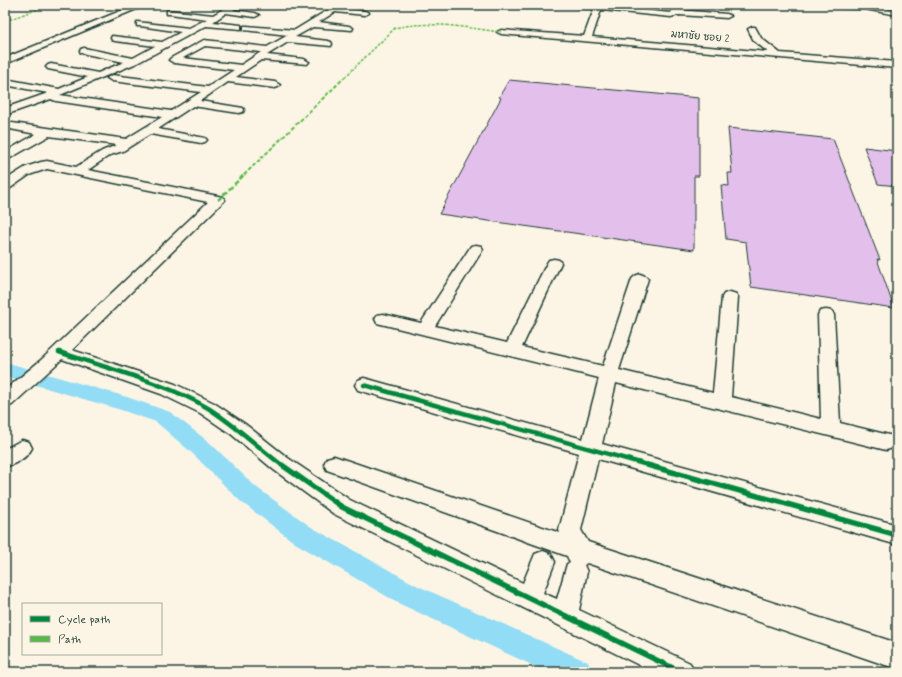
<svg xmlns="http://www.w3.org/2000/svg" width="902" height="677" viewBox="0 0 902 677" font-family="Mynerve,'Playpen Sans Thai',sans-serif">
<style>
.lines{fill:none;stroke-linecap:round;stroke-linejoin:round}
.canal{fill:#93dcf5;fill-rule:evenodd}
.building{fill:#e3c0ec;stroke:#1f3d34}
.street-casing{stroke:#1f3d34;stroke-width:3}
.street{fill:#fcf5e5;fill-rule:evenodd}
.quiet-far2{stroke:#58b947;stroke-width:1.5;stroke-dasharray:3 1.5;stroke-linecap:butt}
.quiet-far1{stroke:#58b947;stroke-width:2;stroke-dasharray:4 2;stroke-linecap:butt}
.quiet{stroke:#58b947;stroke-width:2.5;stroke-dasharray:5 2.5;stroke-linecap:butt}
.cycleway-far1-casing{stroke:#fcf5e5;stroke-width:7}
.cycleway-casing{stroke:#fcf5e5;stroke-width:8}
.cycleway-far1{stroke:#00873e;stroke-width:4.5}
.cycleway{stroke:#00873e;stroke-width:5.5}
.labels{text-anchor:middle;dominant-baseline:central;stroke-width:3;stroke-linejoin:round;paint-order:stroke}
.far-street-label{font-size:10px;fill:#1f3d34;stroke:#fcf5e5}
</style>
<rect width="100%" height="100%" fill="#fcf5e5"/>
<filter id="ink" filterUnits="userSpaceOnUse"><feTurbulence type="fractalNoise" baseFrequency=".025" numOctaves="2"/><feDisplacementMap in="SourceGraphic" scale="8" xChannelSelector="R" yChannelSelector="G"/><feConvolveMatrix kernelMatrix="1 2 1 2 8 2 1 2 1" color-interpolation-filters="sRGB"/></filter>
<g filter="url(#ink)">
<g class="lines">
<path class="canal" d="M5,362L127,397L170,412L209,442L256,487L311,527L418,586L588,662L592,672H547L400,604L295,543L240,501L193,454L156,422L121,410L5,376Z"/>
</g>
<path class="building" d="M509,80L699,98V176H694V250L439,214L501,98L499,97Z
M728,128L833,139L880,260L877,259L894,308L751,287L746,242L726,239L721,185L729,186L728,173H732Z
M864,147L897,151V186L878,184Z"/>
<g class="lines">
<defs>
<path id="street" d="M135,5H146L5,64V58Z
M230,5H239L233,10L255,13L259,15L255,17L226,13L213,22L241,25V29L206,26L137,63L60,95L171,111L201,92L112,81L107,78L112,75L208,87L234,70L174,63L169,60L171,58L204,40L267,47L288,35L244,30V26H247L295,30L331,8L365,11L369,13L365,15L335,12L319,22L349,26L353,28L352,30L313,27L295,37L328,41L331,42L332,44L331,46L288,42L267,55L304,59L309,62L307,64L261,60L236,77L275,82L280,85L278,87L275,88L228,82L200,101L243,108L244,110L243,112L239,113L193,106L158,129L205,138L207,140L205,142L201,143L150,134L123,151L110,155L88,170L223,197L225,200L72,350L175,384L214,403L245,424L288,458L350,500L523,583L535,554L543,551L551,554L555,562L543,593L557,599L567,564L570,563L567,556L327,470L324,464L327,458L334,456L560,533L559,530L579,453L358,390L355,385L358,380L364,378L583,439L599,378L377,323L375,319L377,315L383,314L421,323L471,246L476,245L481,246L483,249L435,326L507,343L547,263L549,260L554,259L559,260L561,263L522,347L603,366L632,279L635,276L640,274L645,276L648,279L619,370L713,393L722,297L724,294L730,292L736,294L738,297L731,397L821,419L818,315L820,311L826,310L832,311L834,315L840,423L893,436L896,442L893,448L886,450L616,383L602,444L894,524L897,525V543L894,544L598,459L581,530L588,542L897,643V669L587,563L584,565L587,572L579,610L690,663L694,672H653L334,514L274,470L231,434L200,413L161,394L62,359L12,405L5,407V390L41,360L208,202L47,169L29,175L9,189L5,190V180L26,167L41,162L47,161L76,167L102,151L117,145L49,136L5,161V152L36,134L5,128V122L126,139L162,117L56,101L51,99L5,115V108L48,93L5,85V79L59,89L88,77L48,69L46,67L48,65L51,64L98,73L124,62L81,53L80,51L81,49L84,48L133,58L155,46L115,41L112,40L111,38L112,36L162,42L181,32L140,26H137V22L189,28L207,19L170,14H167V10L213,15ZM205,46L261,52L241,65L183,58Z
M573,5H598L670,13L672,12L671,5H679V10L727,14L731,16L727,18L679,15L671,17L601,10L592,37L768,52L754,41L748,29L752,27H755L761,38L780,53L897,62V68L501,34L497,32L501,30L584,36L594,9L577,7Z
M827,5H866L897,11V15L865,9L831,7Z
M22,440L29,442L32,448C27,458 15,464 5,467V449Z"/>
</defs>
<use href="#street" class="street-casing"/>
<use href="#street" class="street"/>
<path class="quiet-far2" d="M5,21L49,5
M345,77L395,28C429,20 467,28 501,32"/>
<path class="quiet-far1" d="M244,175L346,76"/>
<path class="quiet" d="M218,200L245,174"/>
<defs>
<path id="cycleway-far1" d="M59,352C106,368 166,383 208,408C235,425 258,447 283,466
M364,385L651,466"/>
<path id="cycleway" d="M282,465L342,507L681,672
M647,465L894,534"/>
</defs>
<use href="#cycleway-far1" class="cycleway-far1-casing"/>
<use href="#cycleway" class="cycleway-casing"/>
<use href="#cycleway-far1" class="cycleway-far1"/>
<use href="#cycleway" class="cycleway"/>
</g>
</g>
<g class="labels">
<g class="far-street-label">
<text transform="translate(700 37) rotate(5)">มหาชัย ซอย 2</text>
</g>
</g>
<rect width="902" height="677" fill="none" stroke="#fcf5e5" stroke-width="20"/>
<rect x="10" y="10" width="882" height="657" fill="none" stroke="#1f3d34" stroke-width="1.5" filter="url(#ink)"/>
<rect x="22" y="603" width="140" height="52" fill="#fcf5e5" stroke="#a4ab9e"/>
<rect x="30" y="616" width="20" height="6" fill="#00873e" stroke="#a4ab9e"/>
<text x="58" y="623" font-size="12" fill="#1f3d34">Cycle path</text>
<rect x="30" y="636" width="20" height="6" fill="#58b947" stroke="#a4ab9e"/>
<text x="58" y="643" font-size="12" fill="#1f3d34">Path</text>
</svg>
